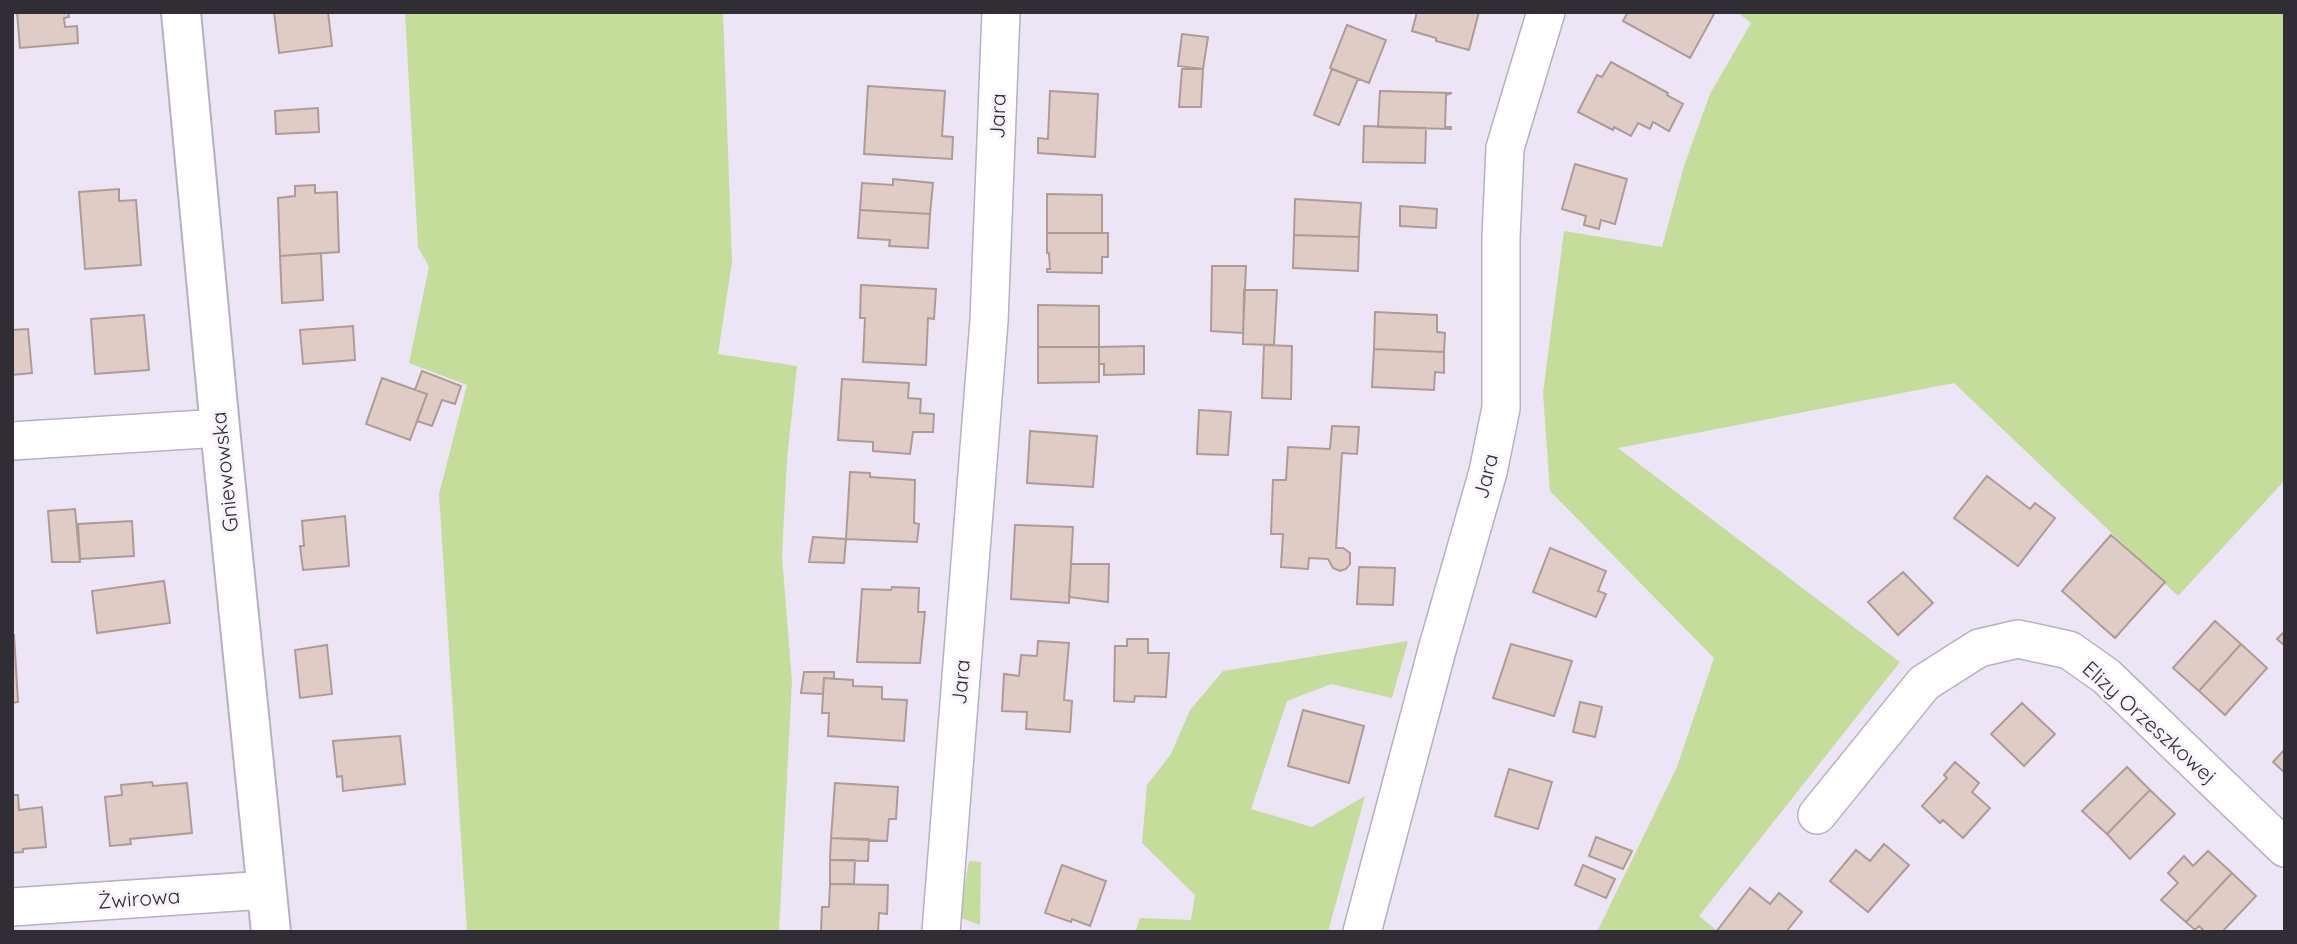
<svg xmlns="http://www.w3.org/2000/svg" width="2297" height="944" viewBox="0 0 2297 944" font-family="Quicksand,sans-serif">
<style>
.green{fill:#c4dd9a}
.building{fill:#dfcdc5;stroke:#ae9c94;stroke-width:2}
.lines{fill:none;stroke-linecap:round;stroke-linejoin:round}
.minor-casing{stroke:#b7b0c1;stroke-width:40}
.tertiary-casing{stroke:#b7b0c1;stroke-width:42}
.minor{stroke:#fff;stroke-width:37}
.tertiary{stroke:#fff;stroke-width:38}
.labels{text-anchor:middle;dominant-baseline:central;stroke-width:6;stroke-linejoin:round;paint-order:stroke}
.street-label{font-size:21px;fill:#302e34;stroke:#f8f3fe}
</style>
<rect width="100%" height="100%" fill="#ece5f6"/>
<path class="green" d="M405,12H723L732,262L718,354L797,366L787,459L782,557L792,681L779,932H467L439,494L467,385L409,363L429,267L418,247Z
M1737,12H2285V480L2178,596L1954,383L1618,448L1900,662L1699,916L1719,932H1597L1677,767L1714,658L1550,491L1543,393L1564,231L1662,247L1684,166L1710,94L1751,23Z
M1408,641L1392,698L1331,684L1287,701L1251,809L1312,827L1365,796L1328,932H1135L1140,918L1191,920L1195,895L1142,843L1147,785L1171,754L1190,710L1223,671Z
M969,861L981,862L980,925L959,917Z"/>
<path class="building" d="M17,12H68L69,17L64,18L65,27L77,26L78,43L20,48Z
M274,12H328L332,46L279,53Z
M1417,12H1479L1469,50L1436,41V38L1412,31Z
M1628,12H1711L1714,14L1690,58L1623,21Z
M1347,25L1386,40L1369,83L1330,68Z
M1182,34L1208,37L1203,69L1178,66Z
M1611,62L1668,93L1667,95L1683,104L1669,131L1653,122L1650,129L1638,123L1631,136L1614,127L1613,130L1578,112L1597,75L1602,77Z
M1182,69H1203L1201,107H1179Z
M1332,69L1358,79L1339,125L1314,115Z
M868,86L945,91L942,136L953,137L952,159L864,154Z
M1050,91L1098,94L1095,157L1038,153V138L1048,139Z
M1380,91L1452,93L1446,95L1445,127H1451V129L1378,127Z
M318,108L319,132L276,134L275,111Z
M1364,126L1426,128L1425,163L1363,162Z
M1575,164L1627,179L1615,224L1601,220L1599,229L1584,225L1586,216L1562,209Z
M893,179L933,183L930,214L860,210L862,183L893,185Z
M315,185V193L337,192L339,252L280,256L278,198L295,196V186Z
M119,189V201L136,200L141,265L85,269L79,192Z
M1047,194L1102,195V233H1047Z
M1295,199L1361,203L1359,237L1294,235Z
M1400,206L1437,209L1436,228L1400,226Z
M860,210L930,214L928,248L889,246L890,240L858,238Z
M1047,233H1108V257H1102V273L1047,272V269H1050L1049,253H1047Z
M1294,235L1359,237L1358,271L1293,268Z
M321,253L323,300L282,303L280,256Z
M1212,266H1246L1243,333L1211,331Z
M861,285L936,289L934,319L928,318L926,365L863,362L865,318H860Z
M1244,290H1277L1274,345L1243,344Z
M1038,305L1099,306V347H1038Z
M1375,312L1437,315V332L1445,333L1444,352L1374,349Z
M144,315L149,370L95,374L91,319Z
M353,326L355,360L303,364L300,330Z
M28,329L32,373L12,375V330Z
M1264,345L1292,346L1291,399L1262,398Z
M1144,346V374L1104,375V364H1099V347Z
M1038,347H1099V382L1038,383Z
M1374,349L1444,352V373L1435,372L1434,390L1372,387Z
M422,371L461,386L455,404L442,400L432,426L417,421L427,394L415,390Z
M382,378L427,394L410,440L366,424Z
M842,379L909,383L908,398L921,399L920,413L934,414L933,432H913L910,454L873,451V442L838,440Z
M1199,410L1231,412L1228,455L1197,454Z
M1332,426L1359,427L1357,454L1342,453L1336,548H1343L1350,553V564L1346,569L1340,571L1333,568L1328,559L1309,558L1308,569L1281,567L1283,534H1271L1273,480H1286L1288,447L1330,449Z
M1030,431L1097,436L1093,487L1027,483Z
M850,472L870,473V477L915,480L914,523L919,524L917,542L846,539Z
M1987,476L2030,509L2035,503L2055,518L2018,566L1954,518Z
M75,509L80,562H52L48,511Z
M345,516L349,566L303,570L300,546H304L302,521Z
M132,521L134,556L80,559L78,524Z
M1015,525L1073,527L1069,603L1011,599Z
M2111,535L2165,582L2115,638L2062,591Z
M813,537L846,539L844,563L809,562Z
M1550,548L1606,571L1598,591L1606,594L1596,617L1533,592Z
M1071,564H1109L1108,602L1069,597Z
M1359,567L1395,568L1393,605L1357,604Z
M1903,572L1933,603L1898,635L1868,602Z
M164,581L170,623L97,633L92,591Z
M892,587L919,588L918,612H925L920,663L857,662L862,589L891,590Z
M2215,621L2241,644L2199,691L2173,668Z
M2285,631V646L2277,639Z
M12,635H14L18,702L12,703Z
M1127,639H1148V653H1169L1166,697L1135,696L1134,702L1114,701L1115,646H1127Z
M1038,641L1069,643L1064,700L1072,701L1070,732L1026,729L1027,712L1002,711L1004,674L1019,676L1021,655L1037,656Z
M1511,644L1572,661L1554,716L1493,698Z
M2241,644L2267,668L2225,715L2199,691Z
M327,645L332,694L300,698L295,650Z
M804,672H834V679L824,678L823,694L801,693Z
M824,678L853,680V686L882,687V699L907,700L904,741L828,736L829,713H822Z
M1580,702L1602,707L1595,737L1573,732Z
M2022,703L2055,734L2024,766L1991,734Z
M1303,710L1364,726L1349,783L1288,766Z
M400,736L405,784L343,791L342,776L337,777L333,741Z
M2285,749V773L2273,762Z
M1955,762L1979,783L1972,792L1990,808L1963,838L1943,820L1940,823L1922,806L1947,778L1944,775Z
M2127,767L2150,790L2107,834L2082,811Z
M1509,769L1552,782L1538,829L1495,816Z
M152,782L153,786L187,783L192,833L130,839L131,844L110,846L105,797L122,795L121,785Z
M835,783L898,787L896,819H889L887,841L831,838Z
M2150,790L2175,814L2130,859L2107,834Z
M12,795H18L19,810L42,807L46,847L23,849V852L12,853Z
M1596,837L1632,851L1623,869L1589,856Z
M831,838L869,839L868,861L830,860Z
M1884,844L1909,865L1868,912L1830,881L1856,850L1870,861Z
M2208,851L2232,873L2186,922L2161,900L2178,883L2168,873L2184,856L2193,866Z
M830,860H855L854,884H830Z
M1062,865L1106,881L1090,926L1072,919L1071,922L1045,913Z
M1583,865L1615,879L1606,898L1575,885Z
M2232,873L2256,896L2222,932H2205L2199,926L2195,930L2186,922Z
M830,884L888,885L887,914L879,913L878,932H821L822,907H829Z
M1750,888L1770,904L1779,893L1802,912L1786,932H1716Z"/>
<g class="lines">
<defs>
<path id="minor" d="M12,441L220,428
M1817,815L1924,683L1979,648L2018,639L2069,650L2106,676L2285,848
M12,907L266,890
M941,932L989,321L1001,12
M1362,932L1437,650L1488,472L1501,408V238L1505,148L1546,12"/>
<path id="tertiary" d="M181,12L220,428L271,932"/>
</defs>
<use href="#minor" class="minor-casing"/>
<use href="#tertiary" class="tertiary-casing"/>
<use href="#minor" class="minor"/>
<use href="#tertiary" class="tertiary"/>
</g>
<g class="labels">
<g class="street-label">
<text transform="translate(997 116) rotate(-88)">Jara</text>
<text transform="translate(224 472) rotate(-96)">Gniewowska</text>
<text transform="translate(1485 476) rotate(-76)">Jara</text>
<text transform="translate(960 682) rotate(-85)">Jara</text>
<text transform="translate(2150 722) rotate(42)">Elizy Orzeszkowej</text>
<text transform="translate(139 898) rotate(-4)">Żwirowa</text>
</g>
</g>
<rect width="2297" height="944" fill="none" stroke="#302e34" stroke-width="28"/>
</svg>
